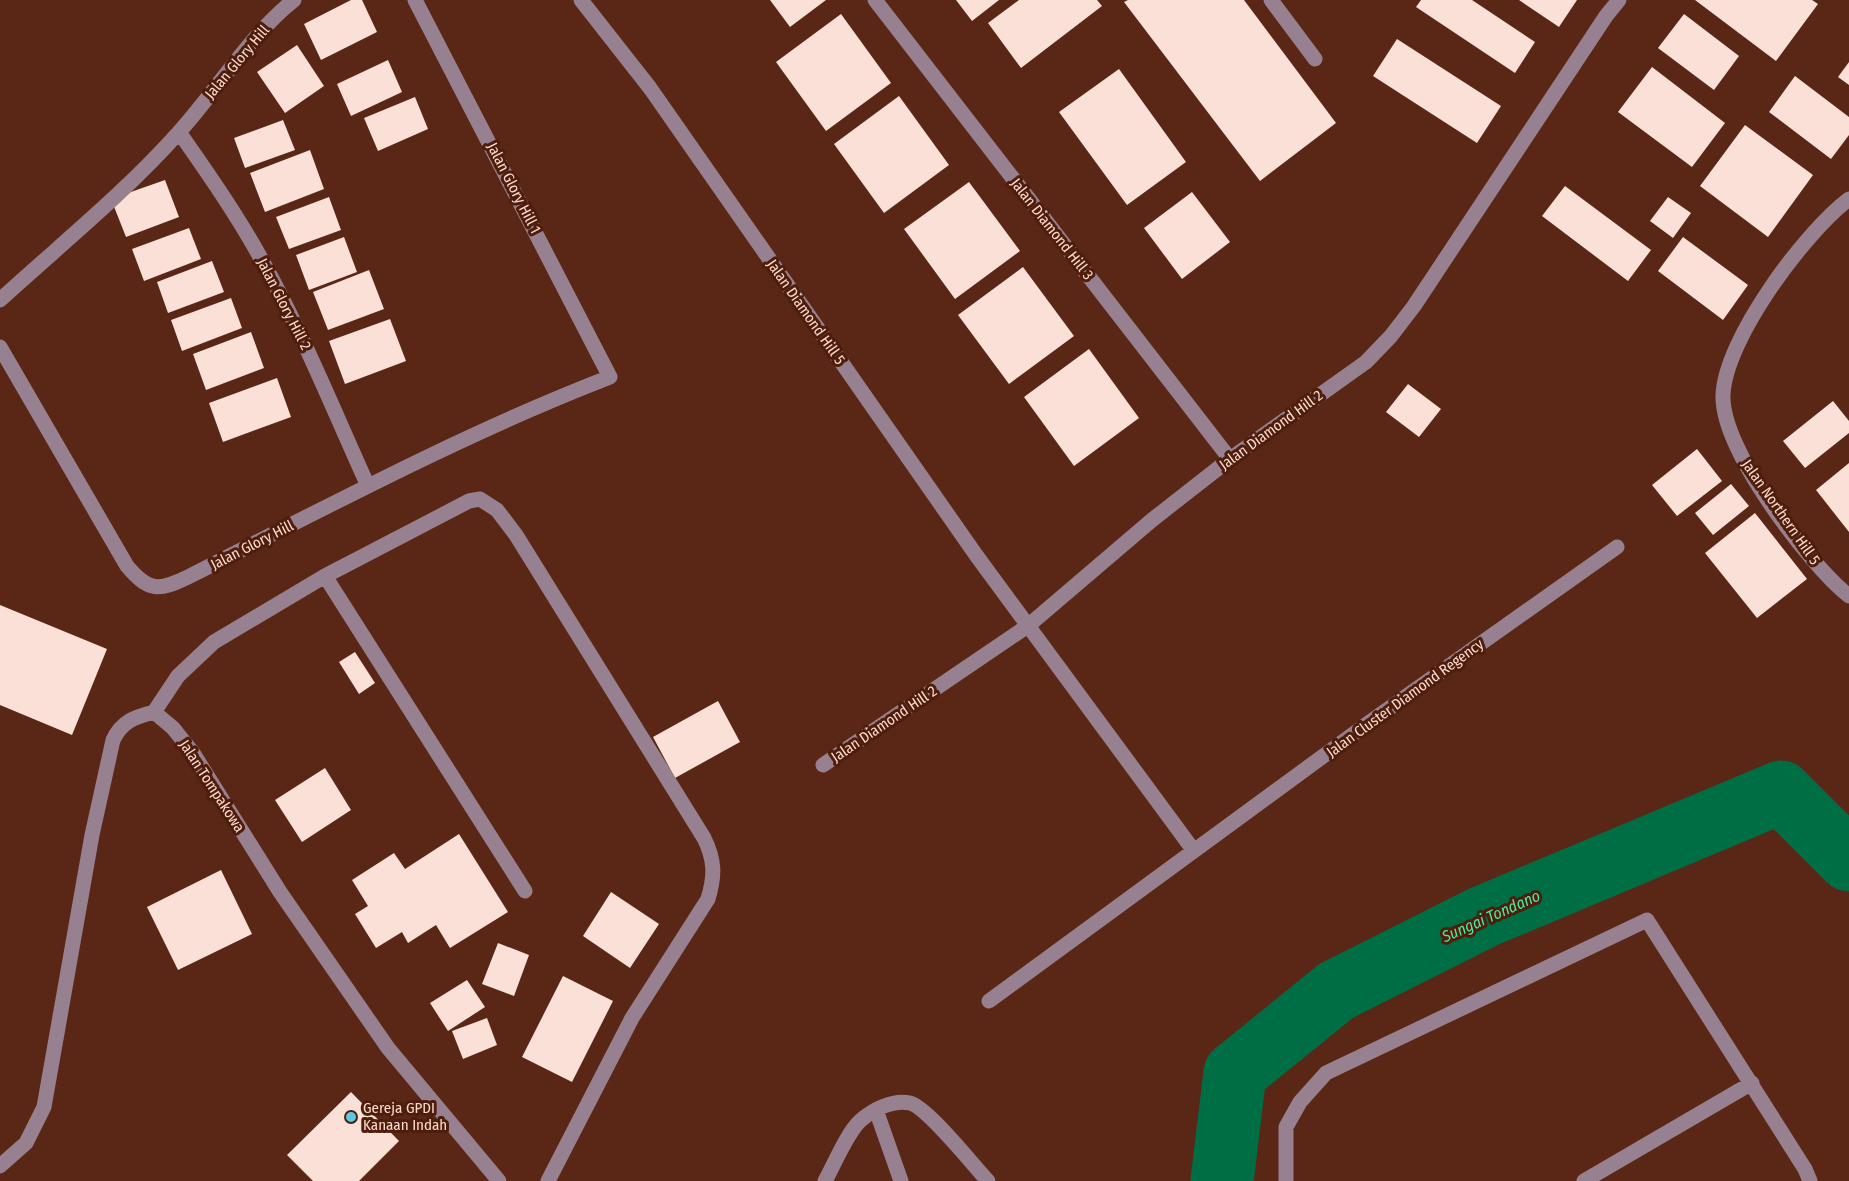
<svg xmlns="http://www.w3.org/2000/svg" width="1849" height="1181" viewBox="0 0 1849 1181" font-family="'Fira Sans Condensed',sans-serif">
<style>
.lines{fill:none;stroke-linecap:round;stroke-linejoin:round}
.river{stroke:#006e45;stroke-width:63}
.building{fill:#fae0d7}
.minor{stroke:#97808f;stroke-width:15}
.poi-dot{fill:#5bc8e6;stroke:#4e1d0b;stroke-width:2}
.labels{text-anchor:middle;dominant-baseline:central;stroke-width:6;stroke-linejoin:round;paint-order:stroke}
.street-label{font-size:15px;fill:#fbdacf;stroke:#4e1d0b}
.poi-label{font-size:15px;fill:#fbdacf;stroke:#4e1d0b;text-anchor:start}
.water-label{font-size:16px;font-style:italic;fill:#4beaa1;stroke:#4e1d0b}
</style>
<rect width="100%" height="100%" fill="#5a2716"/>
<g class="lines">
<path class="river" d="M1222,1181L1235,1073L1336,991L1483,917L1781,792L1849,860"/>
</g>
<path class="building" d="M351,0H362L377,32L321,60L304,24Z
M770,0H826L790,27Z
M956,0H999L972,21Z
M1019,0H1097L1102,6L1021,68L988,23Z
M1128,0H1244L1336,123L1260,181L1124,2Z
M1421,0H1472L1535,42L1515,73L1416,7Z
M1519,0H1577L1559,27Z
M1695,0H1812L1818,4L1776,61Z
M841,14L891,83L826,131L776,62Z
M1684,14L1739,56L1714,90L1658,48Z
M1397,39L1501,106L1477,143L1373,76Z
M297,45L324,86L285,113L257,72Z
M388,60L402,92L351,116L337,84Z
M1849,62V85L1838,77Z
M1652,67L1725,123L1692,167L1618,112Z
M1119,69L1186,162L1127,205L1059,112Z
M1795,76L1849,117V135L1831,159L1769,112Z
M899,96L949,165L884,213L834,144Z
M415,97L428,129L378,151L364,118Z
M283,120L295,150L245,168L234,138Z
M1745,125L1813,175L1768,237L1700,186Z
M310,150L324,189L265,212L250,173Z
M165,180L179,217L126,237L111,199Z
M969,182L1020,251L955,299L904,229Z
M1565,186L1651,250L1628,281L1542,216Z
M1192,192L1230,242L1182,279L1144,228Z
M329,197L341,230L289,249L276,217Z
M1668,197L1691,213L1673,238L1650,221Z
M189,228L201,259L144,281L132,249Z
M344,237L357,272L309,290L296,255Z
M1683,237L1748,285L1723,320L1658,271Z
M212,261L224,292L168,313L157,282Z
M1023,267L1074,336L1009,384L958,315Z
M369,270L384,309L328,330L313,292Z
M231,298L242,328L182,351L171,320Z
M390,319L406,361L345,384L329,341Z
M251,332L264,368L206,390L193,354Z
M1089,349L1139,418L1074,466L1024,397Z
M277,378L291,417L223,442L209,403Z
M1408,384L1441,409L1419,437L1386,412Z
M1833,401L1849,421V433L1805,468L1783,441Z
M1697,449L1722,481L1677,516L1652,485Z
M1849,463V532L1816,490Z
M1731,484L1749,506L1713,535L1695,513Z
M1755,513L1807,579L1757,618L1705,553Z
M0,605L107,649L72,735L0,705Z
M355,652L375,683L359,694L339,662Z
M718,701L740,742L675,778L653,737Z
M325,768L351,810L302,842L275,800Z
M459,834L508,912L450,948L436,925L408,943L402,932L376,948L355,914L368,906L352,880L394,853L405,869Z
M221,870L252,934L178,970L147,907Z
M611,892L659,924L630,968L583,936Z
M498,943L529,955L514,996L482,984Z
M563,976L613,1001L572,1082L522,1057Z
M467,980L485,1007L448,1031L430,1003Z
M487,1018L497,1045L463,1059L452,1031Z
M351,1092L399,1141L359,1181H313L287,1155Z"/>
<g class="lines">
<path class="minor" d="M581,0L650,88L976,555L1194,851
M875,0L1230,459
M1271,0L1315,59
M179,132C207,172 235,212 259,255C301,329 333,409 368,486
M1849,199C1805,232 1725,339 1723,395C1721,449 1808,563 1849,596
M0,300C60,245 126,192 180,131C218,89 249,36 294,0
M0,347L127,566C149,592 159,591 188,577C327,507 465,433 610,377L415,0
M325,576L525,891
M154,712L178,676L214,642L325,576L469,501L480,499L497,510L516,535L704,838C715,860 715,876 708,899L632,1018L548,1181
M823,765L1029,625L1152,520L1230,459L1366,362L1391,336L1414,306L1606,16L1619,0
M989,1001L1367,724L1617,547
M876,1110L901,1181
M0,1166L26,1143L44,1107L92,835L113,740C122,721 135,717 154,712L173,728L193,753L280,892L388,1048L499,1181
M825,1181C834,1165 847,1133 860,1121C872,1110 893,1099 910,1103C927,1107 973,1165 988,1181
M1286,1181V1127L1300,1102L1326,1073L1647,920L1805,1169L1810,1181
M1584,1181L1752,1083"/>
</g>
<circle class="poi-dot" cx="351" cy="1117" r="6"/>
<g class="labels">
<g class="street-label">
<text transform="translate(237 62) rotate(-50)">Jalan Glory Hill</text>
<text transform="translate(514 188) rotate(63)">Jalan Glory Hill 1</text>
<text transform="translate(1052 229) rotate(52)">Jalan Diamond Hill 3</text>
<text transform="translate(284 304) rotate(63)">Jalan Glory Hill 2</text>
<text transform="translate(806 312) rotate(55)">Jalan Diamond Hill 5</text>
<text transform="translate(1271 430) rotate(-36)">Jalan Diamond Hill 2</text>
<text transform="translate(1781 512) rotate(55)">Jalan Northern Hill 5</text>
<text transform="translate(252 545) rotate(-27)">Jalan Glory Hill</text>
<text transform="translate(1405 698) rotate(-36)">Jalan Cluster Diamond Regency</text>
<text transform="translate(884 724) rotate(-34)">Jalan Diamond Hill 2</text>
<text transform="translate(212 786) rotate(57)">Jalan Tompakowa</text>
</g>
<g class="poi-label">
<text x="363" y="1108">Gereja GPDI<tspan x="363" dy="17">Kanaan Indah</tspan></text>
</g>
<g class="water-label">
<text transform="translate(1491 916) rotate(-24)">Sungai Tondano</text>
</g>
</g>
</svg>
